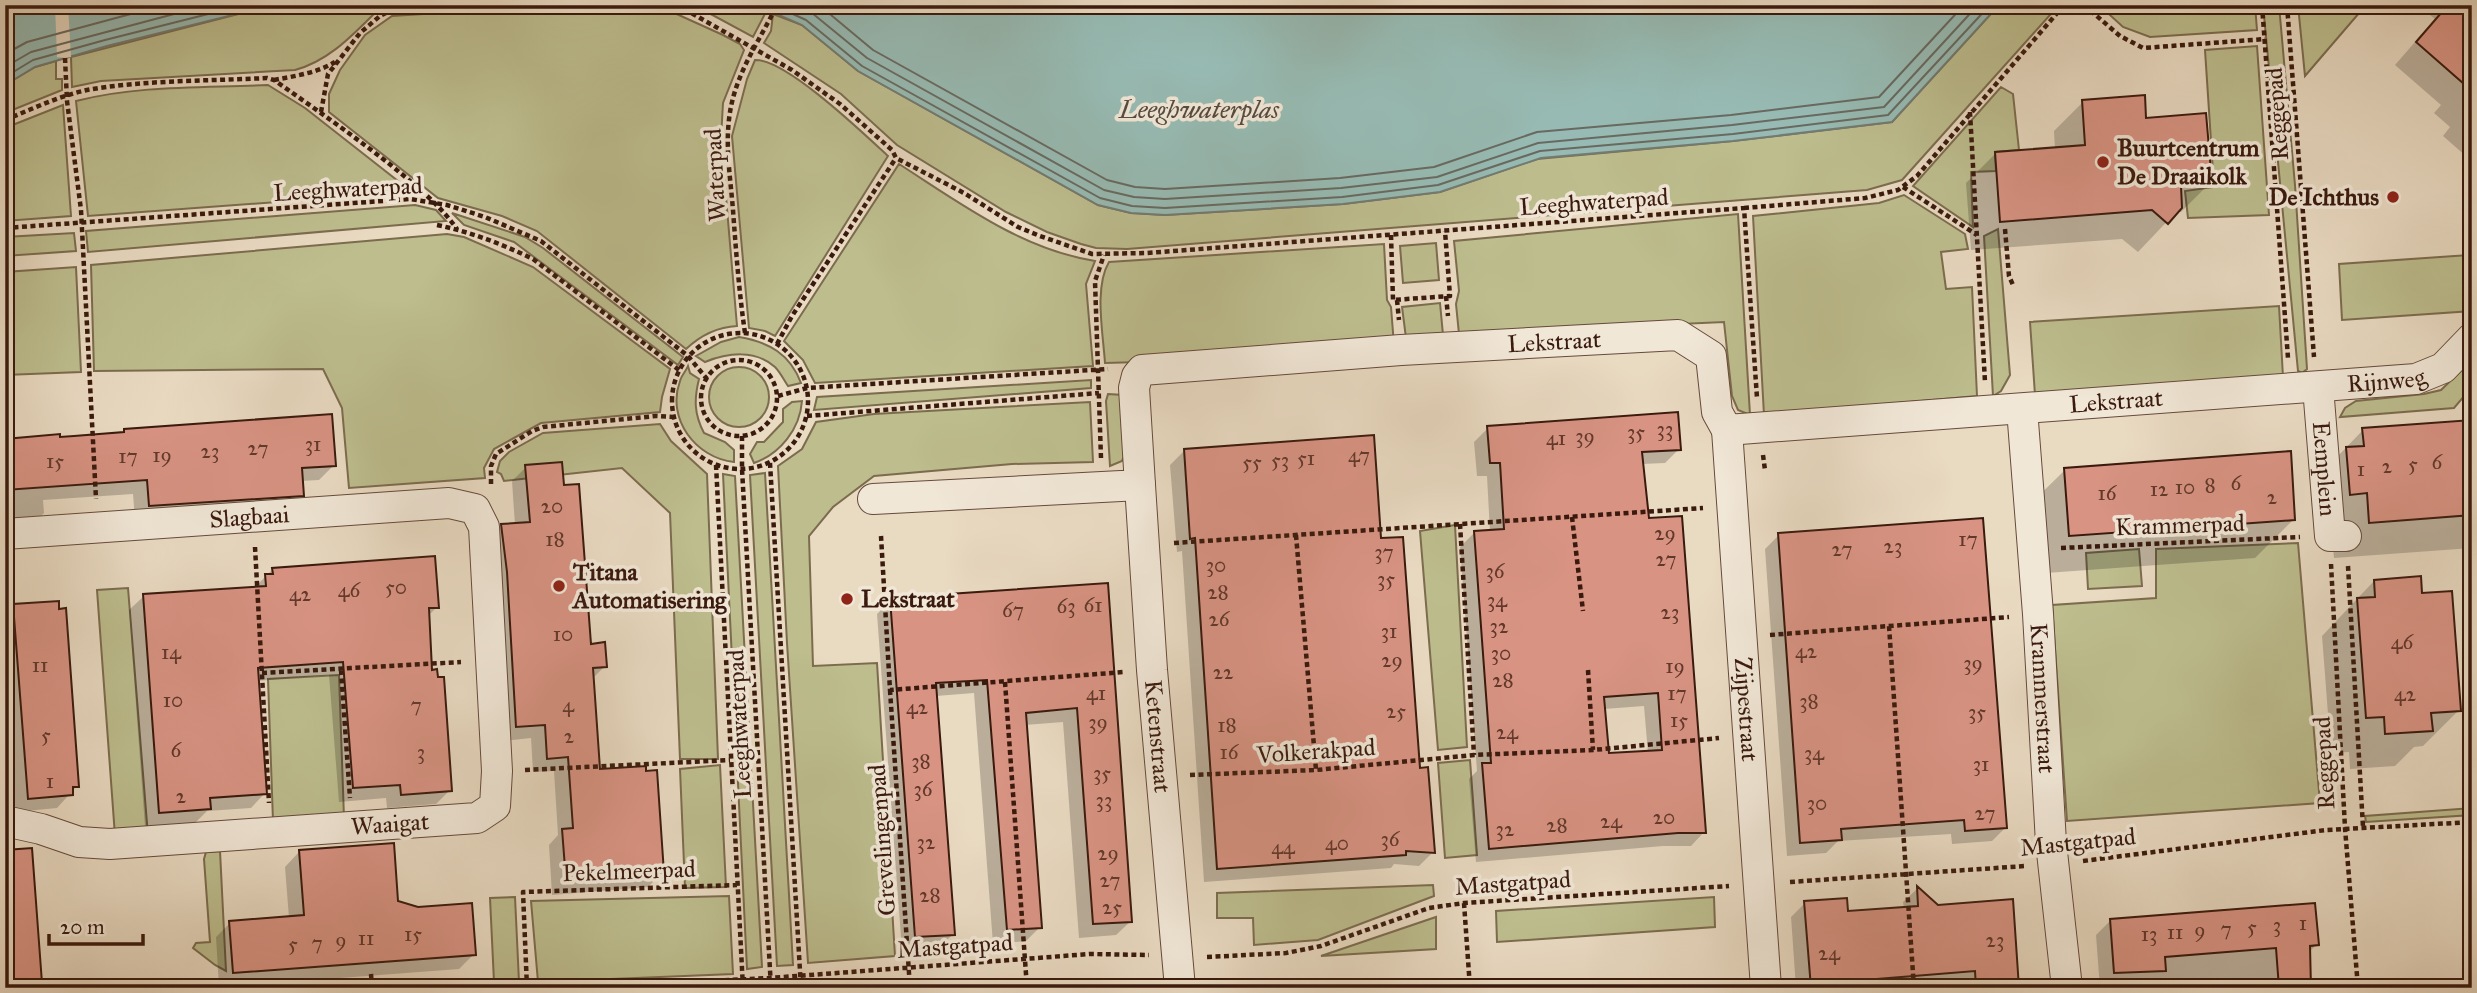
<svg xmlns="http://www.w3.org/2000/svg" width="2477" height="993" viewBox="0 0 2477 993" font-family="'IM FELL Great Primer',serif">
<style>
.green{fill:#bdbd8e;stroke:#7c6c4e;stroke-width:2}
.water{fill:#97bbb4;stroke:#727b72;stroke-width:2}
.pier{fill:#e9dac2}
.shadow{fill:#0003;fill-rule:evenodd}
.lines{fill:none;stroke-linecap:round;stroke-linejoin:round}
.shore{stroke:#686a61;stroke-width:2}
.building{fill:#d89383;stroke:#3a1a0e;stroke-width:2;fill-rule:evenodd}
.street-casing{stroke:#664a3b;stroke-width:32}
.path{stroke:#3a1a0e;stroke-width:4.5;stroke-dasharray:5 3.5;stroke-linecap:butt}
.street{stroke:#f1e7d7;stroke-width:30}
.poi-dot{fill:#8f2418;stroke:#f1e7d7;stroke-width:2.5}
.labels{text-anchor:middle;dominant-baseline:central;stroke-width:7;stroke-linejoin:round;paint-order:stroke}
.number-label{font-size:21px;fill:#62382b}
.street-label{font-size:24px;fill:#3a1a0e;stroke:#f1e7d7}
.poi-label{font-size:24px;font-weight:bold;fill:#3a1a0e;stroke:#f1e7d7;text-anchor:start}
.water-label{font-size:26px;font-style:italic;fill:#564a40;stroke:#f1e7d7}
</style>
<rect width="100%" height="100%" fill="#e9dac2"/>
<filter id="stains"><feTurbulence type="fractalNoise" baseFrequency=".00286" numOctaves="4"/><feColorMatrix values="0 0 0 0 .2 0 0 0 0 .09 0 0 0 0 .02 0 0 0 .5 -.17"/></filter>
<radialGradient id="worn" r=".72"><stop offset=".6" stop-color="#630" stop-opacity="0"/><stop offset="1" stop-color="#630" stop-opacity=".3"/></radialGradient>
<path class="green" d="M273,5H383C356,31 332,60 295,70L101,81L72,87L71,57Z
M564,5L659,6L723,35L740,44L744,50L723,103L721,138L737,326C717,327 701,335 686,349L537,231L502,216L438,198L329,112V94L340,70L365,35L392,16Z
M694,5H756L767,10L753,37Z
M1999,5H2059L1902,180L1867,190L1127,249L1096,248L1081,244L1047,232L1006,212L897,145L841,94L764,43L771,31L773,14L802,25L858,71L1098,205L1131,213L1165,215L1343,204L1440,192L1537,159L1733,141L1892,122Z
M2099,5H2255L2257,30L2150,37L2123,27Z
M2263,5H2279L2295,185L2307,369L2302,373L2298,371Z
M2298,5H2366L2305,76Z
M2257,46L2269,215L2188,218L2185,191L2214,187L2205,50Z
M755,60C786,59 863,133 888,156L775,336L765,331L749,328L732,136L747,79Z
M56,61V79H62V90L5,113V85L35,67Z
M268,85L305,108L412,192L88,216L76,101C138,85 204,88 268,85Z
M2001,87L2013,94L2019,150L1995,152L1996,171L1971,172L1973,227L1913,186Z
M63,105L71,216L5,221V128Z
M899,164C960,203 1021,249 1095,261L1086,284L1093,366L815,383L803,360L784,341Z
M1904,195L1965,234L1968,249L1941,252L1946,289L1972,287L1977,396L1764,415L1753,216L1879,203Z
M415,205L436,210L446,221L88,252L86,231Z
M452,213L525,237L543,248L683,357L678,365L514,242L464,225Z
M1738,214L1750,415L1738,410L1732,396L1724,322L1459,334L1456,304L1459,291L1454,241Z
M1998,229L2010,375L2001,391L1993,396L1984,236Z
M74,233L76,251L5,256V237Z
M447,234L464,237L533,267L670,369L662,397L660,412L541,423L494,449L484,468L485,478L349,488L342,408L323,369L94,371L91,265Z
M1436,243L1439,280L1403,283L1400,246Z
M1384,244L1387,300L1391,307L1394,345L1177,361L1105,363C1103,333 1094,287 1109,262Z
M2469,255L2472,311L2342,320L2339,264Z
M76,267L81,372L5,375V272Z
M1440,303L1443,335L1406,338L1402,307Z
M2279,306L2283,377L2035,395L2030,322Z
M739,337C769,342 790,354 801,383L788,386C784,380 780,372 775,367C755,349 727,353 705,362L696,356L721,342Z
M2472,360V387L2454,408L2340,417L2345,408L2356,401L2424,394L2441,390Z
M688,366L690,373L699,379C694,399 694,414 704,433L725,442L734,450V462C696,458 666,419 680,381C681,376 686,371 688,366Z
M709 397a30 30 0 1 1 60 0a30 30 0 1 1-60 0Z
M1091,380V388L814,410L817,397Z
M1108,394L1123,395L1127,450L1122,461L1110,466L1106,401Z
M802,401C800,429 780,454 754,463L750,454L757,442H764L783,422V409L792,402Z
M1090,402L1093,462L1012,464L874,476L833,507L809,536L813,666L877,663L895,956L808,963L787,643L778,466L802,449L816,422L874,414Z
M660,424L671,441L707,474L718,759H680L670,513L622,468L504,481L501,474L497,472L500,461L509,452L543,433Z
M765,473L793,965L777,966L750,475Z
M723,474L735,476L762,967L747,969Z
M1455,525L1467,747L1438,750L1420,531Z
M2298,543L2320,803L2067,821L2052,605L2156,598V549Z
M2139,549L2142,586L2088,589L2086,553Z
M128,588L148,836H115L97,590Z
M339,675L344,818L273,821L268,679Z
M1470,760L1477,855L1445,858L1438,763Z
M720,765L726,887L685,888L680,769Z
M2472,808V815L2366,822L2365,816Z
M220,851L226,971L215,965L193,948L196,943L210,942L204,859L206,852Z
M1433,885L1434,896L1318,940L1254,945L1253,918H1217V893Z
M729,896L733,974L538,982L531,901Z
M515,897L519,982H494L490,898Z
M1714,897L1715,927L1497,942L1496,911Z
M1436,917V949L1321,956Z"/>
<path class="water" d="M5,5H273L107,46L35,67L5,85Z
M756,5H1999L1892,122L1733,141L1541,158L1440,192L1343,204L1165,215L1131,213L1098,205L858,71L802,25Z"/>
<path class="pier" d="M55,5H68L71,57L65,58L57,57Z"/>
<path class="shadow" d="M2432,5H2472V153L2467,157L2443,136L2450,127L2434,113L2441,105L2395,65L2435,19L2426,12Z
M2083,102L2144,120L2210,183L2181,212H2176L2138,252L2122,239L1971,250L1966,183L1995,154L2055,149L2054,131Z
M2472,422V548L2334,558L2331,529L2314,530L2310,485L2363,430Z
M1488,428L1679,449L1665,463L1642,464L1647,520L1704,832L1691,846H1663L1476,862L1469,779L1477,771L1460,547L1474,533L1490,532L1487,476H1477L1474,442ZM1644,706L1648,753L1607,755L1604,709Z
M125,431L334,465L319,480L301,481L302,495L288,510L135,520L133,494L43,500L44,513L29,528L5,530V440L59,438L122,434Z
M1184,451L1379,540L1433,852L1419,866L1394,864L1391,868L1204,882L1182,551L1177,552L1170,465Z
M526,467L589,645L605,666L592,679L598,771L662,873L648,887L552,895L549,845L558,835L554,771L533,772L531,738L503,741L488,540L502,526L515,525L512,481Z
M2065,470L2294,519L2255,558L2031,574L2026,508Z
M1779,535L2006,827L1992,841L1952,844L1951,834L1838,841L1826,853L1787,856L1765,549Z
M273,569L437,607L427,617L431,672L436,679L450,790L436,804L387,808L386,798L339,802L329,675L257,681L265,793L251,808L207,811L195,823L145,827L129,610L144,596L254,588Z
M2374,581L2421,595L2459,710L2423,746L2414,747L2395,766L2350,769L2349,752L2331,753L2322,636Z
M1106,585L1131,921L1116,935L1079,938L1063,722L1025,725L1040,927L1026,941L993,944L974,693L936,696L953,934L939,948L902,951L877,614L891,600Z
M58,603L77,786L57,808L5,813V606Z
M5,852L40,982L35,988H5Z
M299,852L396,902L474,954L459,969L219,987L216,937L230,923L289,918L285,867Z
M1917,889L2018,988H1796L1791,917L1805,903L1846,913L1904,909L1903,902Z
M2111,920L2317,944L2308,953L2310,988H2100L2096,935Z
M1135,980L1136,988H1093L1098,983Z"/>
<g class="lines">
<path class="shore" d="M773,5L806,20L862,66L1100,198L1132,206L1165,208L1342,197L1438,185L1540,151L1733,134L1888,115L1990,5
M795,5L812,13L867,58L1104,190L1134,197L1165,199L1341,188L1437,177L1538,143L1732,125L1884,107L1978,5
M819,5L873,50L1107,180L1135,187L1165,189L1340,178L1434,167L1537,132L1731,115L1879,97L1964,5
M5,54L27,42L164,5
M5,67L31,52L208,5
M5,77L33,60L105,40L244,5"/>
</g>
<path class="building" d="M2448,5H2472V91L2416,42Z
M2145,95L2146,118L2206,113L2212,183L2181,186L2182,208L2168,224L2152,210L2000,222L1995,152L2085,145L2082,100Z
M1678,412L1681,450L1642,452L1649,518L1682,516L1706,833H1678L1489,849L1482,763H1491L1474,531L1504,529L1500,463H1490L1487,426ZM1658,693L1662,750L1609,753L1604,697Z
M332,414L336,466L302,468L304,496L149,506L147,480L5,490V439L60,434V437L74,436L124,432V429Z
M2472,420V515L2369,523L2367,493L2350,495L2346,447L2364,446L2362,428Z
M1374,435L1381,538L1403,537L1420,768L1428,767L1435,853L1406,851V855L1217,869L1195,538L1190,539L1184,449Z
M2291,451L2295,520L2069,536L2064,468Z
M562,462L564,485L579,484L591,644L605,642L607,667L593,668L600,769L646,766V771L657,770L664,873L566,881L562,829L573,828L568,757L547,759L545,725L516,727L507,572L501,524L530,522L525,465Z
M1983,518L2007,828L1965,831L1964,820L1841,829L1842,840L1800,843L1778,533Z
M435,556L439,608H429L432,670L437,669L438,677H444L452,791L401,795L400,785L353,788L343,662L258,668L267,794L210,798L211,809L159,813L143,594L266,586L265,574H273L272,568Z
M2421,576L2422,593L2452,591L2461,711L2431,713L2433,731L2385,734L2384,717L2366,718L2357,598L2375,597L2374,580Z
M1108,583L1132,922L1093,924L1077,708L1026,713L1042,928L1007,930L987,680L936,683L955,935L915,937L890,598Z
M59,601V609L66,608L79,787H73V795L28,799L13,604Z
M394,843L398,901L418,907L472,903L476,955L233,973L229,921L304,915L299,850Z
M32,848L42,983L5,985V850Z
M1917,886L1938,905L2013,899L2019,988H1976L1975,971L1865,980L1866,988H1811L1804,901L1847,898L1848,911L1918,906Z
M2315,903L2319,945L2310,946L2311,988H2279L2276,948L2165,957L2166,971L2114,973L2110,919Z"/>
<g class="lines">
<defs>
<g id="street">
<path id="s1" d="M2318,387L2330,536H2346"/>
<path id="s2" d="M2022,409L2038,614L2051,843L2067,988"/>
<path id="s3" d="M1727,430L1766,988"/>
<path id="s4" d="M1140,485L1152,670L1180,988"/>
<path id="s5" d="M873,499L1140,485L1134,388L1137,376L1142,370L1401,350L1678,335L1711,356L1717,412L1727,430L2416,379L2443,368L2472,338"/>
<path id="s6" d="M5,534L449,503L475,509L484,527L497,771L495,806L477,818L110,844L79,842L41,829L5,821"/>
</g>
</defs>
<use href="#street" class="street-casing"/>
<path class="path" d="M677,5L792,70L840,104L892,150L896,158L964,193L1018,227L1040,236L1092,254L1147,253L1744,208L1757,398
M2084,5L2120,36L2143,48L2265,39
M2262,5L2288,358
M2287,5L2314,357
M65,58L67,101L81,210L96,499
M274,80C295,76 317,73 335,62
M321,112L328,74L360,33L380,16L396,8L422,5
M1970,112L1985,382
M5,120C32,109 59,96 87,90C142,80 210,81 267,78L274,80C314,108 354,136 392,166C416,186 439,204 457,229
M1903,187L1977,235
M1744,208L1865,198L1898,190L1917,176L2064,5
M437,225C471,232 502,244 533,259L679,370
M5,228L410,199L447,205L485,217L541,241L688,356L707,379
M2005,229L2009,276L2013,285
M1391,235L1393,300L1450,296L1445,231
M1446,296L1448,316
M1397,300L1399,320
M672 401a68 68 0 1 1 136 0a68 68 0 1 1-136 0Z
M745,333C739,292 736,251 733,210C730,172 723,136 733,98C742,64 762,36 777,5
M777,344L792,316L896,158
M701 398a38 38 0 1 1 76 0a38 38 0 1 1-76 0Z
M778,396L807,388L1108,369
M807,416L1099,393
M742,436V469L771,988
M1763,455L1765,470
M1101,458L1095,281L1104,255
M770,463L801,988
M716,465L743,988
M491,484V466L496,454L532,431L543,427L656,416L673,417
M1572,517L1583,611
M1460,524L1474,755
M1296,535L1316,770
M881,536L890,690L1124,672
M1174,543L1703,508
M255,547L269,803
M2061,548L2300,537
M2331,564L2345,828L2358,988
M2348,566L2363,827
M1889,626L1914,988
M1770,635L2009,617
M341,670L350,798
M1588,670L1593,750
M262,673L461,662
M1005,682L1027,988
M890,690L910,988
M525,770L730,760
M1190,775L1316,770L1474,755L1593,750L1719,738
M2083,861L2326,830L2472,822
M1790,882L2025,866
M1464,903L1470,988
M1207,957L1286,953L1321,946L1429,908L1464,903L1729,886
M371,974L372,988
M527,988L523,892L737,885
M563,988L770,978L1090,954L1149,955"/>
<use href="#street" class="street"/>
</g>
<g class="poi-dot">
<circle cx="2103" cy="162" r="7"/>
<circle cx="2393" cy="197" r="7"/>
<circle cx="559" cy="586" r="7"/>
<circle cx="847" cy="599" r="7"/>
</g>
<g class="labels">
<g class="number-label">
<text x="1665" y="429">33</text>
<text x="1636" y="432">35</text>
<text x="1585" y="436">39</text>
<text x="1556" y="438">41</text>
<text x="313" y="444">31</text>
<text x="258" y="448">27</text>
<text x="210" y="451">23</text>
<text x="162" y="455">19</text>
<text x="1359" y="455">47</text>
<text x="128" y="456">17</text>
<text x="1306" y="458">51</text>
<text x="1280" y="460">53</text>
<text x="55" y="461">15</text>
<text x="1252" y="462">55</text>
<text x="2437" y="462">6</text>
<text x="2413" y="464">5</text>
<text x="2387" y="466">2</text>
<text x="2361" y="469">1</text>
<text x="2236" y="483">6</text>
<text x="2210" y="485">8</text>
<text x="2185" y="487">10</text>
<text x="2159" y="489">12</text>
<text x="2107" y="493">16</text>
<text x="2272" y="497">2</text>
<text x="552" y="506">20</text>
<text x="1665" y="533">29</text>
<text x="555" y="539">18</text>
<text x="1968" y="539">17</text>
<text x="1893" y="546">23</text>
<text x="1842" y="549">27</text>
<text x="1384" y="552">37</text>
<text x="1666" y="559">27</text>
<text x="1216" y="565">30</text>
<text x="1495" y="571">36</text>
<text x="1386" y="579">35</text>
<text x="396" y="587">50</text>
<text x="349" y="590">46</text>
<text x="1218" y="592">28</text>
<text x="300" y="594">42</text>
<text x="1497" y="600">34</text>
<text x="1093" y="605">61</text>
<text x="1066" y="606">63</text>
<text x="1013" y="610">67</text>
<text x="1670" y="612">23</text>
<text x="1219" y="619">26</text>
<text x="1499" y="626">32</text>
<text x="1389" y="631">31</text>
<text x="563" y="634">10</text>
<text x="2402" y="642">46</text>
<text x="1806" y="651">42</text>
<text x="171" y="652">14</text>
<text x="1501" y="653">30</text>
<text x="1392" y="660">29</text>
<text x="1973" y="663">39</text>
<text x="40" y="665">11</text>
<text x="1675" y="666">19</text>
<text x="1223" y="672">22</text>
<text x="1503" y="680">28</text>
<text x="1096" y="693">41</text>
<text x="1677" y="693">17</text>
<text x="2405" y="694">42</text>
<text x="173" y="700">10</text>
<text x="1809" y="701">38</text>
<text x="416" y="705">7</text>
<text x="568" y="705">4</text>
<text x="917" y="707">42</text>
<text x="1396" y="711">25</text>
<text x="1977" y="712">35</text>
<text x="1679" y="720">15</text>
<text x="1098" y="722">39</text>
<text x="1227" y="725">18</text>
<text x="1507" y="732">24</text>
<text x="46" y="735">5</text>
<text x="569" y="736">2</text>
<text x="176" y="750">6</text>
<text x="421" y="752">3</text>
<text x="1229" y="752">16</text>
<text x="1814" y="753">34</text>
<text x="921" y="761">38</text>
<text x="1981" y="764">31</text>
<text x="1102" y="773">35</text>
<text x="50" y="781">1</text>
<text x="923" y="789">36</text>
<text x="181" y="796">2</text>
<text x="1104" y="800">33</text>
<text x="1817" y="803">30</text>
<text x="1985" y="813">27</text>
<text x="1664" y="817">20</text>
<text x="1611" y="821">24</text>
<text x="1557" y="825">28</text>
<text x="1505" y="829">32</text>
<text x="1390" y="839">36</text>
<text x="926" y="842">32</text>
<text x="1337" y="843">40</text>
<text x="1283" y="847">44</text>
<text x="1108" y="853">29</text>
<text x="1110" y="880">27</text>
<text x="930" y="895">28</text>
<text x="1112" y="907">25</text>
<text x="2303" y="923">1</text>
<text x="2277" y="925">3</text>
<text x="2252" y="927">5</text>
<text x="2226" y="929">7</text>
<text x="2200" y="930">9</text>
<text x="2175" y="932">11</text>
<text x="413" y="934">15</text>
<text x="2149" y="934">13</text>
<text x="366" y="938">11</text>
<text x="341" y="940">9</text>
<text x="1995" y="940">23</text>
<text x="317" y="943">7</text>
<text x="293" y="944">5</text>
<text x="1829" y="953">24</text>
</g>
<g class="street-label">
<text transform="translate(2277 114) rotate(-94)">Reggepad</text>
<text transform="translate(715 175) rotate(-93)">Waterpad</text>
<text transform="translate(348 189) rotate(-3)">Leeghwaterpad</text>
<text transform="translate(1594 202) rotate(-4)">Leeghwaterpad</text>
<text stroke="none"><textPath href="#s5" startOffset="798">Lekstraat</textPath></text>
<text stroke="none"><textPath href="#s5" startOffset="1699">Rijnweg</textPath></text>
<text stroke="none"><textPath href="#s5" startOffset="1428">Lekstraat</textPath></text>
<text stroke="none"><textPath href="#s1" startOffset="82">Eemplein</textPath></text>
<text stroke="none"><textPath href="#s6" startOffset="245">Slagbaai</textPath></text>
<text transform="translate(2180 525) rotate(-2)">Krammerpad</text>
<text stroke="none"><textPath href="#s2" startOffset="290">Krammerstraat</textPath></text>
<text stroke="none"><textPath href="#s3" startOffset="280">Zijpestraat</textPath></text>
<text transform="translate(739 724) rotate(-93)">Leeghwaterpad</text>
<text stroke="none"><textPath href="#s4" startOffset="252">Ketenstraat</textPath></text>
<text transform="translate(1316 751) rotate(-4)">Volkerakpad</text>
<text transform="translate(2324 763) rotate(-93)">Reggepad</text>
<text transform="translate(390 824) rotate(-4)">Waaigat</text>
<text transform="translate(882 840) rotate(-94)">Grevelingenpad</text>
<text transform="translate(2078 842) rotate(-6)">Mastgatpad</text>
<text transform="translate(629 871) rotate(-2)">Pekelmeerpad</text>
<text transform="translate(1513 883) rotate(-4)">Mastgatpad</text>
<text transform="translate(955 946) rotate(-4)">Mastgatpad</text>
</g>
<g class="poi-label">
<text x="2117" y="148">Buurtcentrum<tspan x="2117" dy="28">De Draaikolk</tspan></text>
<text x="2379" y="197" text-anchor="end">De Ichthus</text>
<text x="573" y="572">Titana<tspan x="573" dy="28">Automatisering</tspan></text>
<text x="861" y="599">Lekstraat</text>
</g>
<g class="water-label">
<text x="1199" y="109">Leeghwaterplas</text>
</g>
</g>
<rect width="2477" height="993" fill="none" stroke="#e9dac2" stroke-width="28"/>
<rect x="7" y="7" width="2463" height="979" fill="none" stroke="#3a1a0e" stroke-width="3.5"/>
<rect x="14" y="14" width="2449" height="965" fill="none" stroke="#3a1a0e" stroke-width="2"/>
<path d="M49 934v10h94v-10" fill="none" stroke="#3a1a0e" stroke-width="3.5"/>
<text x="60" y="934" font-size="21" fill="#3a1a0e" stroke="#f1e7d7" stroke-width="5" paint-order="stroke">20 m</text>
<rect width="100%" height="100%" filter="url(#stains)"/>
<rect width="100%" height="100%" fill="url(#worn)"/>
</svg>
